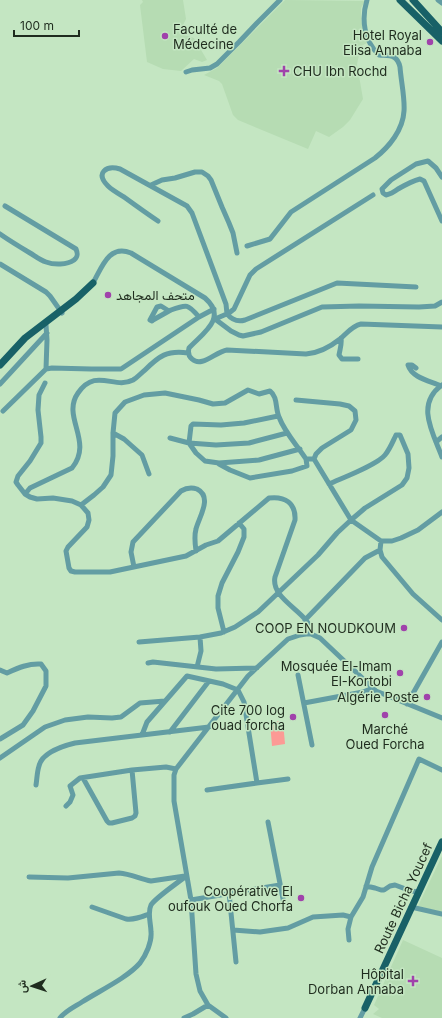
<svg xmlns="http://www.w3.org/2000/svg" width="442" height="1018" viewBox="0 0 442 1018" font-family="Inter,Vazirmatn,sans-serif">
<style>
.built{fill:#b6dcb3}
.green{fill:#fc9a95}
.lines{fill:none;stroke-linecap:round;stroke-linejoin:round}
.minor{stroke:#639da3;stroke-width:5}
.major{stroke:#186167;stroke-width:7}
.poi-dot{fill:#a042ab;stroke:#c4e6c2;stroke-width:1.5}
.labels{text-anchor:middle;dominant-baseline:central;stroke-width:3;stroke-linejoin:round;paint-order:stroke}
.poi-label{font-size:13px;fill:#1f2c1e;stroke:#c4e6c2;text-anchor:end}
.street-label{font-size:13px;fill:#1f2c1e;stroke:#c4e6c2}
</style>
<rect width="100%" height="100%" fill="#c4e6c2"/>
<path class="built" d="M142,0H183L186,19L179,33L194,38L207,60L202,62L194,59L181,71L163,69L147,62L140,5L143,2Z
M285,0L365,1L361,8V19L363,31L367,43L361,46L357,64L363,99L350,120L343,127L329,137L316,131L308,149L238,120L233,115L222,84L219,81L204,75L217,68Z
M442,856V912L418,906Z
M403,940L442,958V1018H382L373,1014L379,1009L374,1005Z"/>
<path class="green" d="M283,721L285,744L272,746L270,722Z"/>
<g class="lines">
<path class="minor" d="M438,0L442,3
M186,72L192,70L210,68L217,64L239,42L257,23L280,0
M442,177L436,168L428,161L416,164L391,180L382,189L383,193L386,195C391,194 394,192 398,189C405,185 412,181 420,179L424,181L442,221
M151,185L162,180L175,178L195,172H202L208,176L211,180L222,207L229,223L233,233L237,253
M373,195L256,269L250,275L234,309L229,313L215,319L231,331L239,335L243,336L261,332L322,307L359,306L419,307L435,306L442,302
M158,221C146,213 135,205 124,197C119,194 112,190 108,186C95,173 106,165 120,169L187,206L192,213L226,304L227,314C232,320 238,322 245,320L337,283L416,287
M0,234C10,241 20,247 30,253C35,256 40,260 46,262C54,265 67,265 74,260C78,257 78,254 76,249L5,206
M247,246L270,239L291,212L375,158C389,147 403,130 404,111C405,98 401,81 400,67C397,54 390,56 379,55C364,41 361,19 367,0
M0,264L46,292L50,296L62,313
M93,283C102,267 109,244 131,253L205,298C228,318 203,333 189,348C188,352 188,356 192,359C202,368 215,352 227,350L306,354C320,353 330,347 340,339C347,333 352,326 361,324L442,327
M169,311L161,306L157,307L150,320L152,321L153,320L169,311L171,310C187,304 188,304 199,317
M341,338C342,344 340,349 339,355L342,359H358
M416,368L412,365H408C412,378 430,381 441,386
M46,369L47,340L46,325
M45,383L39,395L38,410L41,437V443L30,461L18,476L16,482L18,485L25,494L30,497L37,499L53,498L72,501L81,505L88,513L89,520L87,527L68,547L66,551L69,568L71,571L75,572H110L186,556L206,545L218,541L269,498C285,496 296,503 295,520L275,577C270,601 313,613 311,634
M0,384L47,333
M442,385C415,404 433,433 442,457
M296,400L340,404L349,406L355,411L356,420L351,430L322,448L316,454L314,459L351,520L381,541H392L401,538L418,530L442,512
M3,411L46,369L52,368L91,369H121L199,317L214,309
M278,416L244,423L221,425L193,424L191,426L189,443L216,445L249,443L287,433
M113,433L124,439L142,455L149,474
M170,438L189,443L196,453L205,461L219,463L259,460L300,449
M436,442L442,437
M219,464L230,470L250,478L292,471L307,466L306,459
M25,494L30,488L72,468C94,441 61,417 78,393C96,367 114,390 133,380C138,377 141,373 145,370C159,356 167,350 188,353
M81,505L94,495L103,487L111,475L113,456V433L115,413L125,402L144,395L165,393L199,400L213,404L225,403L248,390L259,394L270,391C278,397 275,408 279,417C285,433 297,445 306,459H314
M381,541L380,550L382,557L413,594L442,620
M134,567L131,552L133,542L181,491C186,488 191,487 197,489C213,497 199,517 196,529C194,536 195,544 196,551
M305,620L365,558L380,550
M224,632L218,608V596L222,583L238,552L244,537V529L239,523
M139,642L200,637L221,633L235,627L258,612L318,555L337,533L351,520L365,508L402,485L407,478L409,468L408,454L400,435H396C393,441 390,449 385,455C377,465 342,478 329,484
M148,663L153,662L216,669L257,668
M197,667L201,651L200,637
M0,670L7,673C18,668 29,663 41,664L46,671V686L33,711L23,725L0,739
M298,675L312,745
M304,703L363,692L373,688
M407,704L442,642
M170,732L209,681
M142,735L147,722L187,676L223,684L238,690L244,702L257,783L207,790
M0,758L45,727L65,720L88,717L112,718L121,717L140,703L165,701
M83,778L107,821L109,823H112L132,818L135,816L136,813L132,770
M257,783L288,779
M36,785C37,779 37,772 39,766C42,752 63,746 75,743L209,727
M66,806L70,802L73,795L70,786L80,778L132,770L166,767L176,769
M268,822L284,904
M29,877L68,878L119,873C131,874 140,879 151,881L185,876
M366,886L375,888L381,890H384L390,886L395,885L411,891L418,892
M229,893L236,962
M191,900L280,885
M92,907L126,919C135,920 141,917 149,914
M411,907L442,914
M233,930L260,932L288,928L313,917L343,915L351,917
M349,940L348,929L351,917L363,897L372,867L419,759L442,770
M60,1018C65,1011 74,1007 82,1002C99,991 127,978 140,963C146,955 152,942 151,932C151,923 147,913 151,905C155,898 179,882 186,876
M184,1018L193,1014L208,1005
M226,1018L208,1005L200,991L196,974L191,900L174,801V775L176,769L248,676L288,639L300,635L306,634H311L320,638L376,691L442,718
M360,1018L365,1008"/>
<path class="major" d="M400,0L442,41
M413,0L442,32
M0,365L25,338L76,299L93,283
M365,1008L442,842"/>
</g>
<g class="poi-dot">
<circle cx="165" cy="36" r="4"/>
<circle cx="430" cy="42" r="4"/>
<path d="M282 65h4v4h4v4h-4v4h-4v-4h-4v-4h4z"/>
<circle cx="108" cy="295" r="4"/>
<circle cx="404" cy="628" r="4"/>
<circle cx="400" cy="673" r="4"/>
<circle cx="427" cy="697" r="4"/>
<circle cx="385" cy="715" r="4"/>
<circle cx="293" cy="717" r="4"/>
<circle cx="301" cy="898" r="4"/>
<path d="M411 975h4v4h4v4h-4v4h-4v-4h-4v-4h4z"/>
</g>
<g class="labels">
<g class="poi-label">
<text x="173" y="29" text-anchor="start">Faculté de<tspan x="173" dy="15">Médecine</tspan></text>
<text x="422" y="35">Hotel Royal<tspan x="422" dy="15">Elisa Annaba</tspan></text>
<text x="293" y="71" text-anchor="start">CHU Ibn Rochd</text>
<text x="116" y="295" text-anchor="start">متحف المجاهد</text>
<text x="396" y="628">COOP EN NOUDKOUM</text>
<text x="392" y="666">Mosquée El-Imam<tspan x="392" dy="15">El-Kortobi</tspan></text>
<text x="419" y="697">Algérie Poste</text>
<text x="285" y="710">Cite 700 log<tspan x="285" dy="15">ouad forcha</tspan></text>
<text x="385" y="729" text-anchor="middle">Marché<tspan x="385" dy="15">Oued Forcha</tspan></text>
<text x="293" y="891">Coopérative El<tspan x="293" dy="15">oufouk Oued Chorfa</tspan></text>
<text x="404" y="974">Hôpital<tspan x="404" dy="15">Dorban Annaba</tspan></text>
</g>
<g class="street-label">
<text transform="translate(403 898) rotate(-65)">Route Bicha Youcef</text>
</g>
</g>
<g transform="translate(32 986) rotate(267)" stroke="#c4e6c2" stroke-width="3" paint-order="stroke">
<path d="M0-3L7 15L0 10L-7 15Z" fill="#1f2c1e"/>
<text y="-6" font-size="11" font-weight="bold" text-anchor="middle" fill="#1f2c1e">ش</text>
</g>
<path d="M14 30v6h65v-6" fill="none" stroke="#1f2c1e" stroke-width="2"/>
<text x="20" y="30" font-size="12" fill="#1f2c1e" stroke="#c4e6c2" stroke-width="3" paint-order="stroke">100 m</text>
</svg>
